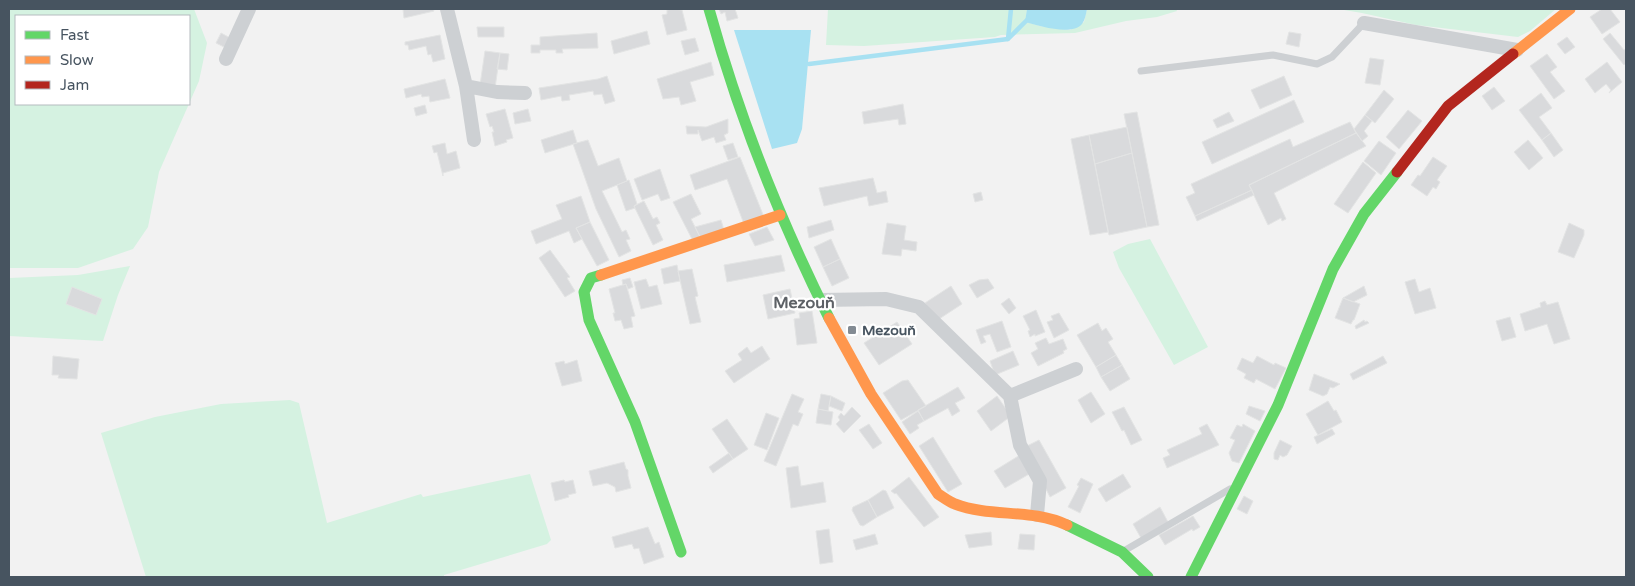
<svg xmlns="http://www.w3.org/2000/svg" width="1635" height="586" viewBox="0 0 1635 586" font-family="'Varela Round',sans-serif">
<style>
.green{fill:#d5f2e1;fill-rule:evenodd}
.water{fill:#a8e1f2}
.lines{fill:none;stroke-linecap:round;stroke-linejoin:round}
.stream{stroke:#a8e1f2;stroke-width:4.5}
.building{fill:#d9dadc;stroke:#e3e4e4}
.lane{stroke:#cdd0d3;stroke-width:7}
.street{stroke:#cdd0d3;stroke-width:14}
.fast{stroke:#63d668;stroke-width:11}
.slow{stroke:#ff974d;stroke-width:11}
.jam{stroke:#b3261e;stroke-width:11}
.poi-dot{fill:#838b93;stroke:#fff;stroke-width:2}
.labels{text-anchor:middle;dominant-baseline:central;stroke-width:4.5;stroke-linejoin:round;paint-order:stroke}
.poi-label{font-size:14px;font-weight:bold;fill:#475460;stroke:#fff;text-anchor:start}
.quarter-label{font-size:16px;font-weight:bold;fill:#5d6166;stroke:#fff}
</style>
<rect width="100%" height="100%" fill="#f2f2f2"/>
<path class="green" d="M9,9H194L207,43L199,81L159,172L148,227L133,249L78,268H9ZM189,16V104H16V16Z
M828,9H1027L1026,22L1040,26L1070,30L1084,22L1087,9H1176L1177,11L1157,17L1126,21L1075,33L1001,35L995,37L864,46L826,45Z
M1338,9H1556L1530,31L1518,37L1416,25L1362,13Z
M1150,239L1208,347L1174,365L1119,268L1113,252L1128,244Z
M130,266L118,295L103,341L9,336V278L78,275Z
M290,400L299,403L327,523L421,494L423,497L530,474L551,540L547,544L444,575V577H146L101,433L155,417L221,404Z"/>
<path class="water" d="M1027,9H1087C1086,14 1085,20 1082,24C1072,36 1039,26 1025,22Z
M734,30H811L802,129L797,143L772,149Z"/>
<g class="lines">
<path class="stream" d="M1008,39L1028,19
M809,64L1008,39L1011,9"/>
</g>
<path class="building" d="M403,9H433L434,11L404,18Z
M673,9L682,10L687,30L667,35L662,15L667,14V10Z
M719,9H735L738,18L727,21L725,12L721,14Z
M1602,9H1610L1620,22L1602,34L1590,17Z
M477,27H504V37H478Z
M647,31L650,44L614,54L611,41Z
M1289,32L1301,34L1299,47L1286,44Z
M221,33L232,39L228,49L216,43Z
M597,33L598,48L562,49L563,53H556V50H540V53H531V45H540V37Z
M1610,33L1624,50L1626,49V63L1624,65L1603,39Z
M440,35L445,59L433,62L431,54L428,55L426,46L409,50L408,45H405V42Z
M1567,37L1575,47L1565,54L1557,44Z
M695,38L699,51L685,55L681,41Z
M485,51L500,53L495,88L480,85Z
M500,53L509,54L507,70L497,69Z
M1547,54L1557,67L1550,72L1565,91L1554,99L1530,66Z
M1370,58L1384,60L1380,85L1365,83Z
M711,62L714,75L690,82L696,101L681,105L679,97L663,99L657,79Z
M1607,62L1622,82L1609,93L1611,90L1606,84L1595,93L1585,79Z
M607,76L615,101L605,104L602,94L594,95L593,91L569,95L570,100L562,101L561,96L541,100L539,88L598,79Z
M1284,76L1292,95L1260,109L1251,90Z
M445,79L450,98L430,102L429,96L422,97L421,94L406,98L404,89Z
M1494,87L1505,101L1492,110L1482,96Z
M1384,90L1394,99L1375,123L1365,115Z
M1541,93L1552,108L1539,117L1551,133L1542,140L1519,110Z
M1294,100L1304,122L1212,164L1202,142Z
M903,104L906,124L899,125L898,119L864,124L862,112Z
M425,105L427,113L416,116L414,108Z
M505,109L513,138L506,140L507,142L495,146L492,132H494L492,126L490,127L486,114Z
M528,109L531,121L515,124L513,113Z
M1408,110L1422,121L1399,149L1386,137Z
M1137,112L1159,225L1147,227L1124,114Z
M1229,112L1234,121L1217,128L1213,120Z
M1365,115L1372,121L1364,131L1368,136L1362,141L1354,129Z
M728,119V133L724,135L726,140L716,143L714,137L702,141L698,130V134H687L686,126L706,127Z
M1350,122L1356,133L1249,185L1252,190L1195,216L1186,197L1195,193L1191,184L1290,139L1293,147Z
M1127,127L1132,153L1095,164L1089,135Z
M573,130L577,143L545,153L541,140Z
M1356,133L1366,146L1274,193L1286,219L1282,221L1281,218L1268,225L1249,185Z
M1551,133L1563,150L1554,157L1542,140Z
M1089,135L1108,232L1090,235L1071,139Z
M588,140L598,166L619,158L627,181L602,191L622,232L626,230L630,239L626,240L631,251L619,257L596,209L573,144Z
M1528,140L1543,158L1529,170L1514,152Z
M1379,141L1396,153L1381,175L1364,161Z
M445,143L447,154L456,151L460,168L443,173V176L437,152L434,153L432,146Z
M733,143L738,157L728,160L723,146Z
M1132,153L1147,227L1109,235L1095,164Z
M740,157L764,217L744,224L727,179L695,190L690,175Z
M1433,157L1447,166L1437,180L1440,182L1436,189L1433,187L1427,196L1411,185L1418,175L1420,176Z
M1363,162L1376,173L1348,213L1334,204Z
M660,169L670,198L661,201L658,194L642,200L634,179Z
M873,178L877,193L886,191L888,202L869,206L867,196L824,206L819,188Z
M629,180L637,204L634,206L635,208L626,211L617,185Z
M1252,190L1254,195L1197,221L1195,216Z
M981,192L983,200L975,202L973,194Z
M691,194L701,214L691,219L700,237L692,239L673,202Z
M581,196L590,222L576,228L582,239L574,243L569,231L536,244L531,231L562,219L556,205Z
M644,201L653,219L657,217L660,223L656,225L663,240L653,245L634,206Z
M721,220L724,230L700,237L695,227Z
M831,220L834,230L809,238L807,227Z
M590,222L609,260L597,266L576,228Z
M887,223L906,226L904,240L917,242L916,251L902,249L901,256L882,254Z
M1569,223L1584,230V235L1574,258L1558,252Z
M767,227L774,240L755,246L749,234Z
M831,239L840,259L823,267L814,247Z
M550,250L570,277L567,278L575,291L565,297L539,258Z
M781,255L785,271L727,282L724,265Z
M840,259L849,278L832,286L823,267Z
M677,265L680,281L664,284L661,269Z
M692,269L698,296L695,297L701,322L690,324L678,271Z
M630,278L633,287L628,289L626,284L623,285L622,280Z
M646,279L649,287L657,285L662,304L641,309L634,282Z
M988,279L994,288L977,298L969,285L979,280Z
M1415,279L1419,292L1430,288L1436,308L1415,314L1405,282Z
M626,284L635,316L631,317L633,327L624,329L621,320L615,321L613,313H615L609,289Z
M951,286L962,304L936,321L925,303Z
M1364,286L1367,295L1353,302L1343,298Z
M72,287L102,299L96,315L66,304Z
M790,289L795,313L768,319L763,295Z
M1009,298L1016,308L1009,314L1001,304Z
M1343,298L1360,304L1354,320H1353L1351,324L1335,318Z
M1545,301L1547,305L1558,302L1570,339L1554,344L1547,324L1525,331L1520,314L1541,307L1540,303Z
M1036,310L1045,332L1035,336V334L1030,337L1028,331L1030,330L1023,316Z
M812,311L817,343L797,345L794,319L800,318L799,313Z
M1059,313L1069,330L1054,338L1047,322L1053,320L1051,316Z
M1510,317L1516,337L1502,341L1496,321Z
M1364,320L1365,322L1367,321L1369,323L1356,329L1355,326Z
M1002,321L1011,347L997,352L990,334L983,336L986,342L981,344L976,330Z
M897,322L912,344L879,365L864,343Z
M1098,323L1102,331L1106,328L1113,339L1108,342L1116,355L1096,367L1077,335Z
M1046,338L1049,344L1063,339L1067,349L1063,351L1064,353L1038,366L1031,353L1038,349L1035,343Z
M762,346L770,359L734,383L725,371L742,360L738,354L747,347L751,353Z
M1013,351L1019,365L995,375L990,361Z
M1116,355L1122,365L1101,377L1096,367Z
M53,356L79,359L77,379L58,378L59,375H52Z
M1257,356L1274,365L1275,363L1286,368L1275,389L1256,379L1254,383L1244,378L1246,374L1237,369L1242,358L1253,363Z
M1383,356L1387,363L1353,380L1350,374Z
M577,360L582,381L562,386L555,363L564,361L565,364Z
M1122,365L1130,379L1110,391L1101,377Z
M1314,374L1340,384L1333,388L1330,387L1327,394L1323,396L1309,390Z
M908,380L926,406L901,420L883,393L902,381Z
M958,387L965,398L955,403L960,411L952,416L948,408L924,421L918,410Z
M1091,392L1105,414L1091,423L1078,400Z
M792,394L804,399L798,412L803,414L798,426L793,424L776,466L764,461Z
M821,394L831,396L828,411L818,409Z
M831,396L845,403L842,411L829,406Z
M997,396L1011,416L991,431L977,411Z
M1328,401L1334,411L1336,410L1342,422L1318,435L1306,414Z
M1249,406L1265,411L1260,421L1246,414Z
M852,407L861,416L844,433L836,424L840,420L838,417L841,413L844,416Z
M1124,407L1142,440L1131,445L1124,430L1122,431L1112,412Z
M818,409L833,412L831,425L816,423Z
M918,411L924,421L917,425L919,428L910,434L902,422Z
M766,413L779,418L767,450L754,445Z
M727,419L748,449L733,459L712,429Z
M869,424L882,443L873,449L859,430Z
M1207,424L1219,445L1167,468L1163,458L1170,455L1167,450L1202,434L1199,428Z
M1243,424L1255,431L1239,463L1232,461L1229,453L1235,440L1230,438L1237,425L1242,427Z
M1332,429L1335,434L1317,444L1314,437Z
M933,437L962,484L948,492L919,446Z
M1039,440L1066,488L1050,497L1025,447Z
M1280,440L1292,446L1287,455L1283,457L1280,455L1278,460L1274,459V453Z
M729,453L733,459L713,473L709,467Z
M1020,455L1031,473L1005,488L994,471Z
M624,462L626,469L628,470V476L631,488L616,492L615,487L607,483L593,486L589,471Z
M798,466L801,486L823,482L826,502L791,508L786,468Z
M1123,474L1131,487L1106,502L1098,489Z
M909,477L939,517L924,527L896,493L895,494L891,491Z
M1081,478L1093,484L1080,513L1068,507L1079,486L1077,485Z
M564,480L565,482L573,480L576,493L568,495L569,497L555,501L551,483Z
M883,490L886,491L894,508L877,517L868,500Z
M1244,496L1253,501L1247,514L1237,509Z
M868,500L877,517L863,526L860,525L852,510L853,507Z
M1160,507L1168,522L1141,538L1133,524Z
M1193,516L1200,527L1193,531L1192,529L1165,545L1159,535Z
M648,527L655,544L659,542L664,557L644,564L639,548L634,549L632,544L615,548L612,537Z
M829,529L833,562L820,564L816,531Z
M991,532L992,545L969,548L965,535Z
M875,534L878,544L856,550L853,540Z
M1020,534L1035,535L1034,550L1018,549Z"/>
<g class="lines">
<path class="lane" d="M1141,71L1273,55L1317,64L1332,57L1364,23
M1122,552L1230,489"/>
<path class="street" d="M447,9L466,86L474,140
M1364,23L1517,50
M226,59L249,9
M466,86L497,92L525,93
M821,300L886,299L919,307L1010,396L1020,445L1040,481L1037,515
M1010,396L1076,369"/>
<path class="fast" d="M709,9C739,117 779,218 829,318
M601,275L591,278L584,292L589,320L635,422L681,552
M1067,525L1122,552L1148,577
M1191,577L1278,405L1333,269L1364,214L1397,172"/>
<path class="slow" d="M1513,54L1570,9
M601,275L780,215
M829,318L871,394L938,494C943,497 949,502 955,504C991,518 1031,508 1067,525"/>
<path class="jam" d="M1397,172L1448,106L1513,54"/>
</g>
<rect class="poi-dot" x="847" y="325" width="10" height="10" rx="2.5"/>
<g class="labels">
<g class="poi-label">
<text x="862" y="330">Mezouň</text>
</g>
<g class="quarter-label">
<text x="804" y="303">Mezouň</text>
</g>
</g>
<rect width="1635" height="586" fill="none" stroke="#475460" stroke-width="20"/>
<rect x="15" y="15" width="175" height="90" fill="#ffffff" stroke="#b5bbbf"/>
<rect x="25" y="31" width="25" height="8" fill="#63d668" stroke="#b5bbbf"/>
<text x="60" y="40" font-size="15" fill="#475460">Fast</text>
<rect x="25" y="56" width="25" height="8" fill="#ff974d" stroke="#b5bbbf"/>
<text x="60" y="65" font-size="15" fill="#475460">Slow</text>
<rect x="25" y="81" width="25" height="8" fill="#b3261e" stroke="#b5bbbf"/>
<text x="60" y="90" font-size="15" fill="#475460">Jam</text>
</svg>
